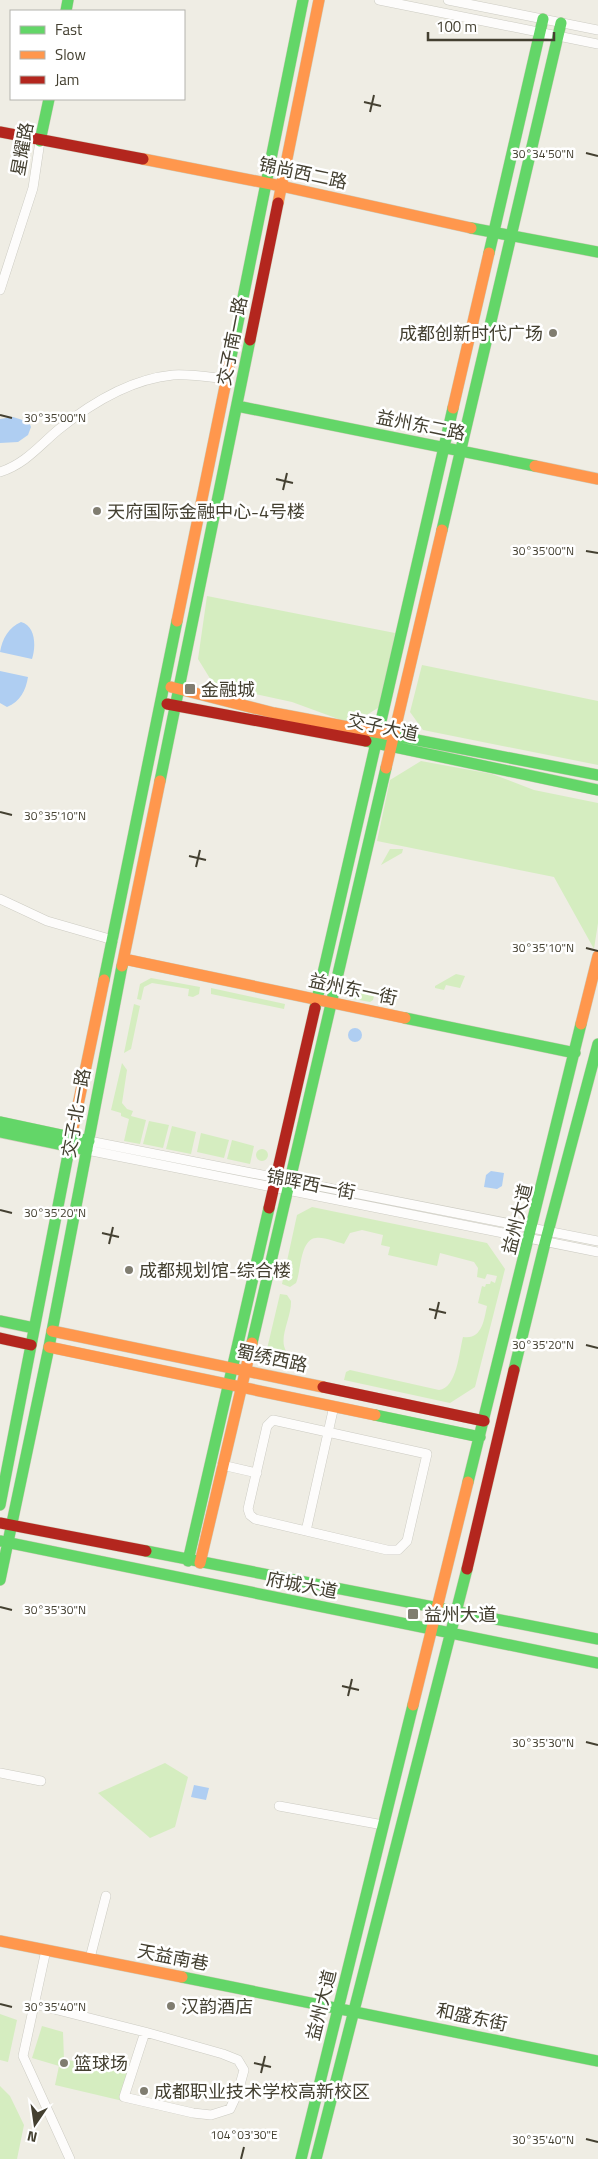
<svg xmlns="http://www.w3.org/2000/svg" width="598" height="2159" viewBox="0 0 598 2159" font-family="'Titillium Web','Noto Sans SC',sans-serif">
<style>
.green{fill:#d5edc0}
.water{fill:#afcef2}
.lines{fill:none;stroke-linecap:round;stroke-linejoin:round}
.street-casing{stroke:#cccbc2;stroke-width:10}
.fast-casing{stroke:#cfccba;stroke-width:12}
.slow-casing{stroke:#cfccba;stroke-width:12}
.jam-casing{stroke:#cfccba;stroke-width:12}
.street{stroke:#fdfcfb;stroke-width:9}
.fast{stroke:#63d668;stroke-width:11}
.slow{stroke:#ff974d;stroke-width:11}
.jam{stroke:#b3261e;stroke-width:11}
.ticks{fill:none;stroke:#444031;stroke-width:2}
.poi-dot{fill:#807d70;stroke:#fff;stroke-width:2}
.labels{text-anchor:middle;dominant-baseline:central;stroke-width:5;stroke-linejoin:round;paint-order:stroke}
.street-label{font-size:18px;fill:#444031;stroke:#fff}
.poi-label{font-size:18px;fill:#444031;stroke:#fff;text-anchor:start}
.ticks-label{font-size:12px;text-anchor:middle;fill:#444031;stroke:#fff;stroke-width:5;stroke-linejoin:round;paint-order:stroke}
</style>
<rect width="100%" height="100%" fill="#efede4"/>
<path class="green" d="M207,596L395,633L381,706L352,724L292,702L214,685L198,659Z
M422,665L598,701V765L423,730L410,712Z
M421,761L492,774L534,790L598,803V923L594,949L554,877L377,841L390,780Z
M390,849H403L402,853L381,865Z
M456,974L465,976L460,988L446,985L444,990L435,988V986Z
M151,978L200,987L199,994L193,997L188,996L189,989L152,983L144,987L141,1000L137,999L140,984Z
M211,988L285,1004L284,1009L211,994Z
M361,989L375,992L373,1000L370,1002L354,999Z
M134,1004L140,1006L131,1049L124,1053Z
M122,1063L127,1070L122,1103L127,1109L133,1111L131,1116L146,1120L140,1144L124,1141L129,1119L121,1116V1113L111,1110Z
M149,1121L169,1125L163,1148L143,1144Z
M172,1126L196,1132L191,1154L166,1149Z
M201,1133L229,1140L224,1158L197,1152Z
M232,1140L254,1146L250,1164L227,1159Z
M256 1155a6 6 0 1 1 12 0a6 6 0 1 1-12 0Z
M312,1207L487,1243L505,1269L475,1387L450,1403L344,1380L346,1372L350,1370L439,1390C457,1388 459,1352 463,1337C482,1340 484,1320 487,1306L478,1303L482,1286L485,1287L486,1284H490L491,1281L495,1283L497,1276L487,1274L485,1279L477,1277L478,1268L474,1262L440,1253L437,1266L388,1255L390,1247L381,1245L383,1235L362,1230L350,1233L344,1244C336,1242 325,1237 316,1238C300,1239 301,1272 296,1283L290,1287L282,1284L297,1215Z
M280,1294L287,1295L291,1301C292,1322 269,1350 299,1360L296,1371L278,1367L267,1349Z
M165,1763L188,1777L175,1827L150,1838L98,1793Z
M0,2014L17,2020L8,2062L0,2060Z
M42,2026L63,2032L64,2059L132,2074L123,2101L55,2085L59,2066L32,2058Z
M0,2086L10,2096L24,2125L17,2159H0Z"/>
<path class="water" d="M13,417L29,422L31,427L28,435L18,442L0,443V419Z
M21,622C36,626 36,647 32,659L0,652C2,639 9,627 21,622Z
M0,671L28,677C26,690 20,702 7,707L0,703Z
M348 1035a7 7 0 1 1 14 0a7 7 0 1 1-14 0Z
M491,1171L504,1173L502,1186L497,1189L484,1187L486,1175Z
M194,1785L209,1788L206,1800L191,1797Z"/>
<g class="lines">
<defs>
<path id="street" d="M379,0L598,44
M448,0L598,30
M0,290L33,188L40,141
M0,472C25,464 39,446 58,430C90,404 131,379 173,375C191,374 209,377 226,379
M0,899L47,921L113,940
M89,1141L598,1241
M87,1150L598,1252
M273,1420L427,1454L407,1541L398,1550H387L255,1519L250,1515L248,1509L267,1426Z
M222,1465L257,1473
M306,1531L334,1406
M0,1773L41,1781
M279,1806L383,1825
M46,1950L23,2056L70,2159
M90,1958L106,1896
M34,2004L145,2032L223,2054L238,2060L244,2070L238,2092L230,2109L211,2115L193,2113L124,2097L145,2032"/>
<path id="fast" d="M66,11L68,0
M40,141L49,99
M471,228L598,252
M489,253L543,19
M230,362L303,0
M237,406L535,466
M442,530L561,23
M391,735L598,775
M366,741L598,790
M160,781L250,340
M104,980L177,621
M315,1008L453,408
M405,1018L575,1053
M0,1122L89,1141
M0,1132L87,1150
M0,1321L34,1328
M252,1343L386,768
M514,1370L545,1243L598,1044
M375,1415L480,1437
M468,1482L581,1024
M0,1505L73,1129
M0,1541L598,1663
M146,1551L598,1639
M188,1561L269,1208
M0,1580L49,1347L122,966
M182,1977L598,2061
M301,2159L413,1705
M316,2159L467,1569"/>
<path id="slow" d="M143,159L281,186L471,228
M278,203L319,0
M453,408L489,253
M535,466L598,479
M177,621L230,362
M171,687L274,713L391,735
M386,768L442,530
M124,959L405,1018
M122,966L160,781
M581,1024L598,956
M73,1129L104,980
M52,1331L323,1387
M49,1347L375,1415
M200,1563L252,1343
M413,1705L468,1482
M0,1941L182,1977"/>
<path id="jam" d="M0,132L143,159
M250,340L278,203
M167,704L366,741
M269,1208L315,1008
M0,1338L31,1345
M323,1387L484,1421
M0,1523L146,1551
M467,1569L514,1370"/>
</defs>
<use href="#street" class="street-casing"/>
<use href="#fast" class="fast-casing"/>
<use href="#slow" class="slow-casing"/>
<use href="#jam" class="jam-casing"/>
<use href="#street" class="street"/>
<use href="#fast" class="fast"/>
<use href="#slow" class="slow"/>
<use href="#jam" class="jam"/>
</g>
<path class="ticks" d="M364,102L381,106M370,112L374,95M586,153L598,156M0,415L12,418M276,479L293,483M283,490L287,473M586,551L598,553M0,812L12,815M189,856L206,860M196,867L200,850M586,948L598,951M0,1210L12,1213M102,1233L119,1237M109,1244L113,1227M429,1309L446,1313M435,1319L439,1302M586,1345L598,1348M0,1607L12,1610M342,1686L359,1690M348,1696L352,1679M586,1742L598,1745M0,2004L12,2007M254,2063L271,2067M261,2073L265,2056M586,2139L598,2142M241,2159L244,2147"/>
<g class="poi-dot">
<circle cx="553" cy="333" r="5"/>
<circle cx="97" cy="511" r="5"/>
<rect x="184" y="683" width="12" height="12" rx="2.5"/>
<circle cx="129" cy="1270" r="5"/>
<rect x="407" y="1608" width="12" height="12" rx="2.5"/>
<circle cx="171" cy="2006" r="5"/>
<circle cx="64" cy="2063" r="5"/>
<circle cx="144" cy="2091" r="5"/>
</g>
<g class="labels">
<g class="street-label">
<text transform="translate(22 149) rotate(-80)">星耀路</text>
<text transform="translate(303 173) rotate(12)">锦尚西二路</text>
<text transform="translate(232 341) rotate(-79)">交子南一路</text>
<text transform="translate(421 425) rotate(11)">益州东二路</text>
<text transform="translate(383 727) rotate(12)">交子大道</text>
<text transform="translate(353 989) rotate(12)">益州东一街</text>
<text transform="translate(76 1113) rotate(-80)">交子北一路</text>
<text transform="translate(311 1184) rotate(11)">锦晖西一街</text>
<text transform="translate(517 1219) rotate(-76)">益州大道</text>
<text transform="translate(272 1358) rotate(12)">蜀绣西路</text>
<text transform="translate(302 1585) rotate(11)">府城大道</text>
<text transform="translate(173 1957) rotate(11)">天益南巷</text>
<text transform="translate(321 2005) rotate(-76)">益州大道</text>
<text transform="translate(472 2017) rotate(12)">和盛东街</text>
</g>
<g class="poi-label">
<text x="543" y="333" text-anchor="end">成都创新时代广场</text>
<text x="107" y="511">天府国际金融中心-4号楼</text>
<text x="201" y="689">金融城</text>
<text x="139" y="1270">成都规划馆-综合楼</text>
<text x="424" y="1614">益州大道</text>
<text x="181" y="2006">汉韵酒店</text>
<text x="74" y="2063">篮球场</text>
<text x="154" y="2091">成都职业技术学校高新校区</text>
</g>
</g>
<g class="ticks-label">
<text x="543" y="158">30°34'50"N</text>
<text x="55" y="422">30°35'00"N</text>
<text x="543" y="555">30°35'00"N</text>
<text x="55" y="820">30°35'10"N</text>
<text x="543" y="952">30°35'10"N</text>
<text x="55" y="1217">30°35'20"N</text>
<text x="543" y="1349">30°35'20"N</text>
<text x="55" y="1614">30°35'30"N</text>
<text x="543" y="1747">30°35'30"N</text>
<text x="55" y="2011">30°35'40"N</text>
<text x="244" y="2139">104°03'30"E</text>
<text x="543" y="2144">30°35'40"N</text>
</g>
<rect x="10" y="10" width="175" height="90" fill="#ffffff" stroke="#b4b3ad"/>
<rect x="20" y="26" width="25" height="8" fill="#63d668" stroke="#b4b3ad"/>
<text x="55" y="35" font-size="15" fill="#444031">Fast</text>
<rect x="20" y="51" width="25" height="8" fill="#ff974d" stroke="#b4b3ad"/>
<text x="55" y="60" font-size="15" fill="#444031">Slow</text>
<rect x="20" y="76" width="25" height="8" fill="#b3261e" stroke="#b4b3ad"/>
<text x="55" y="85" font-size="15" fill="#444031">Jam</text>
<g transform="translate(35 2124) rotate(193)" stroke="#ffffff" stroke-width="4" paint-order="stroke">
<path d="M0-4L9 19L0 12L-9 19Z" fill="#444031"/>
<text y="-8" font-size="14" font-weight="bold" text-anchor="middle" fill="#444031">N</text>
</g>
<path d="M428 32v8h126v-8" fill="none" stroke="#444031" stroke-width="2.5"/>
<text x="436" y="32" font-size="15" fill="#444031" stroke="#ffffff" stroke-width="4" paint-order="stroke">100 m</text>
</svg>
